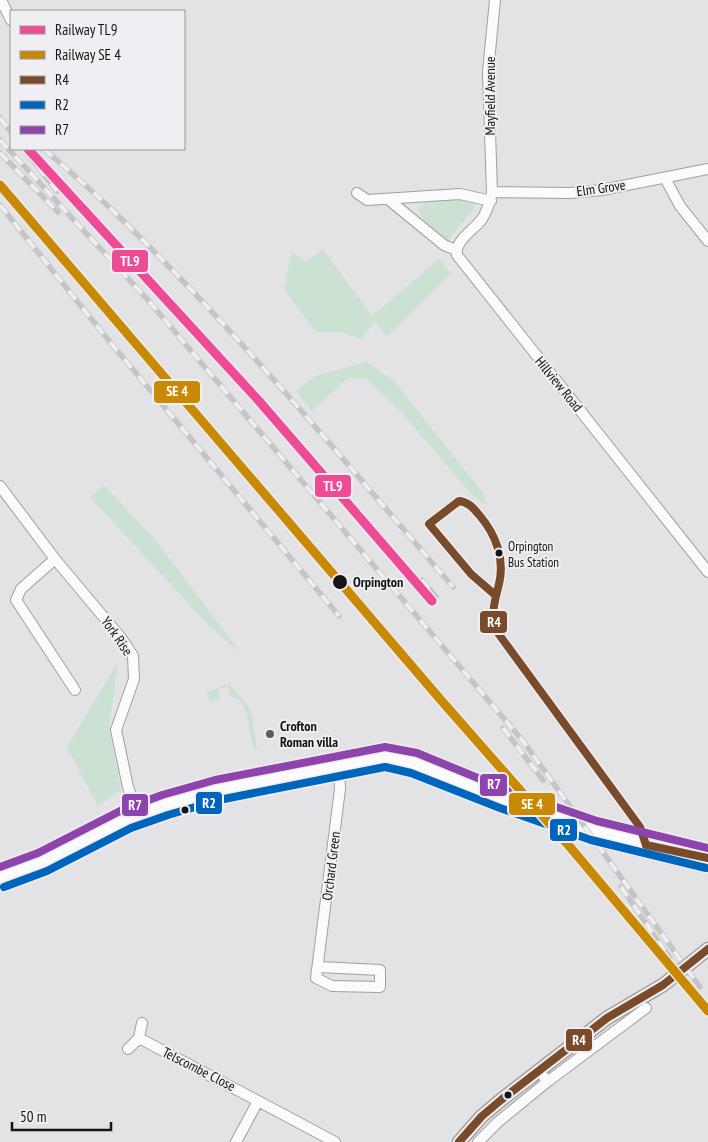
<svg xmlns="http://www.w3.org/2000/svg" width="708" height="1142" viewBox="0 0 708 1142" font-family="'PT Sans Narrow',sans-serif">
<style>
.green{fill:#cbe1d1}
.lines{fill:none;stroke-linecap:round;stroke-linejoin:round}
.minor-casing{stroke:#a09fa1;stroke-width:12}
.tertiary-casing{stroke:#a09fa1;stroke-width:15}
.primary-casing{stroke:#a09fa1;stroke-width:19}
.minor{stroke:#fbfbfb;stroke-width:10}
.tertiary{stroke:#fbfbfb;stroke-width:12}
.primary{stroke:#fbfbfb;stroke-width:16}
.rail-casing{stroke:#c6c5c6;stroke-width:5.5}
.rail{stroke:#efeef2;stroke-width:4;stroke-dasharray:11;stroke-linecap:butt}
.bus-1-casing{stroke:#efeef2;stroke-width:11}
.bus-2-casing{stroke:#efeef2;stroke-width:11}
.bus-3-casing{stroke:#efeef2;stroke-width:11}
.bus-1{stroke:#7a4b2a;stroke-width:8}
.bus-2{stroke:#0065bd;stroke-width:8}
.bus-3{stroke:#8e44ad;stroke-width:8}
.rail-1-casing{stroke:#efeef2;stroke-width:12}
.rail-2-casing{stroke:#efeef2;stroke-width:12}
.rail-1{stroke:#ee4b95;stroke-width:9}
.rail-2{stroke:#ca8904;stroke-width:9}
.bus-dot{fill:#141415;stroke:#efeef2;stroke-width:2}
.poi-dot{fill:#5c5c5d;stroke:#efeef2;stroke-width:2}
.labels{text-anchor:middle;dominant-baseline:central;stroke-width:4;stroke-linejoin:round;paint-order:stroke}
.bus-label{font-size:13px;fill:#141415;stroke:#efeef2;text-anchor:start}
.street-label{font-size:14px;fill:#141415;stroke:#efeef2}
.stop-label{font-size:14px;font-weight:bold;fill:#141415;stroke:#efeef2;text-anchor:start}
.poi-label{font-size:14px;font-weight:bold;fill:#141415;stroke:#efeef2;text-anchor:start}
.line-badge{stroke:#efeef2;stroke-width:2}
.badge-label{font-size:14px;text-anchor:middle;font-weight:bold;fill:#fff}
</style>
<rect width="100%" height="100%" fill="#e3e2e4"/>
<path class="green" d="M468,198L475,202L474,209L448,240L422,218L419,210L428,199Z
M323,249L372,316L439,259L451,273L387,337L375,321L361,339L341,332H316L284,289L292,252L306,262Z
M366,362L394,381L483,493L486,505L470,493L404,415L367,379L348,378L312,411L296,391L316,376Z
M104,485L157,542L240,652L210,627L90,497Z
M118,662L109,729L121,790L98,806L67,747Z
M229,683L251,710L257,749L254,750L245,709L239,699H235L231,696L228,687L218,689L220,699L210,701L207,692Z"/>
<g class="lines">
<defs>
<path id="minor" d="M1,0L11,20
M495,0L488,72L492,192C490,202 488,210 482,219C474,230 454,241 457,255L708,572
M665,178L680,206L708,241
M492,192L570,193L602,190L708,169
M357,193L367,200L460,194L491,201
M389,200L444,245L456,250
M0,486L55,559L122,639L133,656L134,679L116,730L128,787L138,814
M55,559L21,589L16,600L75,690
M319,967L380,970V987L332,986L316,978L340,789L339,764
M142,1023L139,1038L258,1101
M128,1049L139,1038
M547,1082L646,1008
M236,1142L258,1101L335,1142
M478,1142L498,1122L547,1082L544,1077"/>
<path id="tertiary" d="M459,1142L482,1116L501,1100L607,1018L663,985L708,949"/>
<path id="primary" d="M0,878L42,862L127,819L165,805L217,790L385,757L414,763L503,799L594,831L708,858"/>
</defs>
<use href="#minor" class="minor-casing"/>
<use href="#tertiary" class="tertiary-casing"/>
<use href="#primary" class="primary-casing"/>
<use href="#minor" class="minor"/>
<use href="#tertiary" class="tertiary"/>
<use href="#primary" class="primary"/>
<defs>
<path id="rail" d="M0,118L11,132
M0,140L147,299L523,741L700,987
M24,149L57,191
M44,149C66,168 88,187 109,207C232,325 342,458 453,587
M0,153L58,212
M0,205L105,336L339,616
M422,580L436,597
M503,728L543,780
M621,887L694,993"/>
</defs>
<use href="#rail" class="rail-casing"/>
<use href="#rail" class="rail"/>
<defs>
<path id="bus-1" d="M494,594L471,574L429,524L459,501C469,502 474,509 480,516C496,535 505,559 499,584C495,600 491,612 495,629L640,827L646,845
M646,845L708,858
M459,1142L482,1116L501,1100L607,1018L663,985L708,949"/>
<path id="bus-2" d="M4,887L47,871L131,828L168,815L219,800L385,767L411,773L500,808L591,840L706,868"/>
<path id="bus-3" d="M0,867L38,853L122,810L162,795L215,780L385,747L417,753L507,790L597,821L708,848"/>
</defs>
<use href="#bus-1" class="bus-1-casing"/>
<use href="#bus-2" class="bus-2-casing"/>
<use href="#bus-3" class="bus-3-casing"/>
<use href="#bus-1" class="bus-1"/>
<use href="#bus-2" class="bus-2"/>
<use href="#bus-3" class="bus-3"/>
<defs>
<path id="rail-1" d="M28,149L259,401L432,601"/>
<path id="rail-2" d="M0,185L440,699L570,847L708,1011"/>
</defs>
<use href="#rail-1" class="rail-1-casing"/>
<use href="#rail-2" class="rail-2-casing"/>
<use href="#rail-1" class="rail-1"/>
<use href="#rail-2" class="rail-2"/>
</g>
<g class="bus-dot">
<circle cx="499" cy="553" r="4.5"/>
<circle cx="340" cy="582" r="8"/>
<circle cx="185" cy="810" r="4.5"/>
<circle cx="508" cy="1095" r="4.5"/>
</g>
<circle class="poi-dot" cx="270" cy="734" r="5"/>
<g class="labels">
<g class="bus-label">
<text x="508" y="546">Orpington<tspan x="508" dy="16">Bus Station</tspan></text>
</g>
<g class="street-label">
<text transform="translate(490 96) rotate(-90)">Mayfield Avenue</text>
<text transform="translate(601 188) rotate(-8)">Elm Grove</text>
<text transform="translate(559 384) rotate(51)">Hillview Road</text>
<text transform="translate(117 636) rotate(55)">York Rise</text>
<text transform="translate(331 866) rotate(-83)">Orchard Green</text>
<text transform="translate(199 1069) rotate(27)">Telscombe Close</text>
</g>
<g class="stop-label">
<text x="353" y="582">Orpington</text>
</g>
<g class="poi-label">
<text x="280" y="726">Crofton<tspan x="280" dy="16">Roman villa</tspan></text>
</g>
</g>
<g class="line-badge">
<rect x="111" y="249" width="38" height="24" rx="5" fill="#ee4b95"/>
<rect x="153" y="380" width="48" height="24" rx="5" fill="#ca8904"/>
<rect x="314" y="474" width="38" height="24" rx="5" fill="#ee4b95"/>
<rect x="479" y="610" width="29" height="24" rx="5" fill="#7a4b2a"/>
<rect x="479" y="773" width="29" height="24" rx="5" fill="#8e44ad"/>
<rect x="195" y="791" width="28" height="24" rx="5" fill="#0065bd"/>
<rect x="508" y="792" width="48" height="24" rx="5" fill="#ca8904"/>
<rect x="121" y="793" width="28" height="24" rx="5" fill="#8e44ad"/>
<rect x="549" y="818" width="29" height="24" rx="5" fill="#0065bd"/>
<rect x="565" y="1028" width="28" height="24" rx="5" fill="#7a4b2a"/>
</g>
<g class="badge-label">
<text x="130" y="266">TL9</text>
<text x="177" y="396">SE 4</text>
<text x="333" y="491">TL9</text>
<text x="494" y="627">R4</text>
<text x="494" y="789">R7</text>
<text x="209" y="808">R2</text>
<text x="532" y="809">SE 4</text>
<text x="135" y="810">R7</text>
<text x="564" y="835">R2</text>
<text x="579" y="1045">R4</text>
</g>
<rect x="10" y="10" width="175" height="140" fill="#efeef2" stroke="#97979a"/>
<rect x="20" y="26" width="25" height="8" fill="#ee4b95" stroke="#97979a"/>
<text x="55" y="35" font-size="15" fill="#141415">Railway TL9</text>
<rect x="20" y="51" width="25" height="8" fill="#ca8904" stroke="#97979a"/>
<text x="55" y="60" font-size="15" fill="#141415">Railway SE 4</text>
<rect x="20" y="76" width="25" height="8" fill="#7a4b2a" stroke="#97979a"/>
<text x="55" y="85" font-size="15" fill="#141415">R4</text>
<rect x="20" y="101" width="25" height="8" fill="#0065bd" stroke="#97979a"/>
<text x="55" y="110" font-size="15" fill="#141415">R2</text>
<rect x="20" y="126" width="25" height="8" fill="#8e44ad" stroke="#97979a"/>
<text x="55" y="135" font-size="15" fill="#141415">R7</text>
<path d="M12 1122v8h99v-8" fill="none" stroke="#141415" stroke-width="2.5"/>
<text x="20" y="1122" font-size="15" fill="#141415" stroke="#efeef2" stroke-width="4" paint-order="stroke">50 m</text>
</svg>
